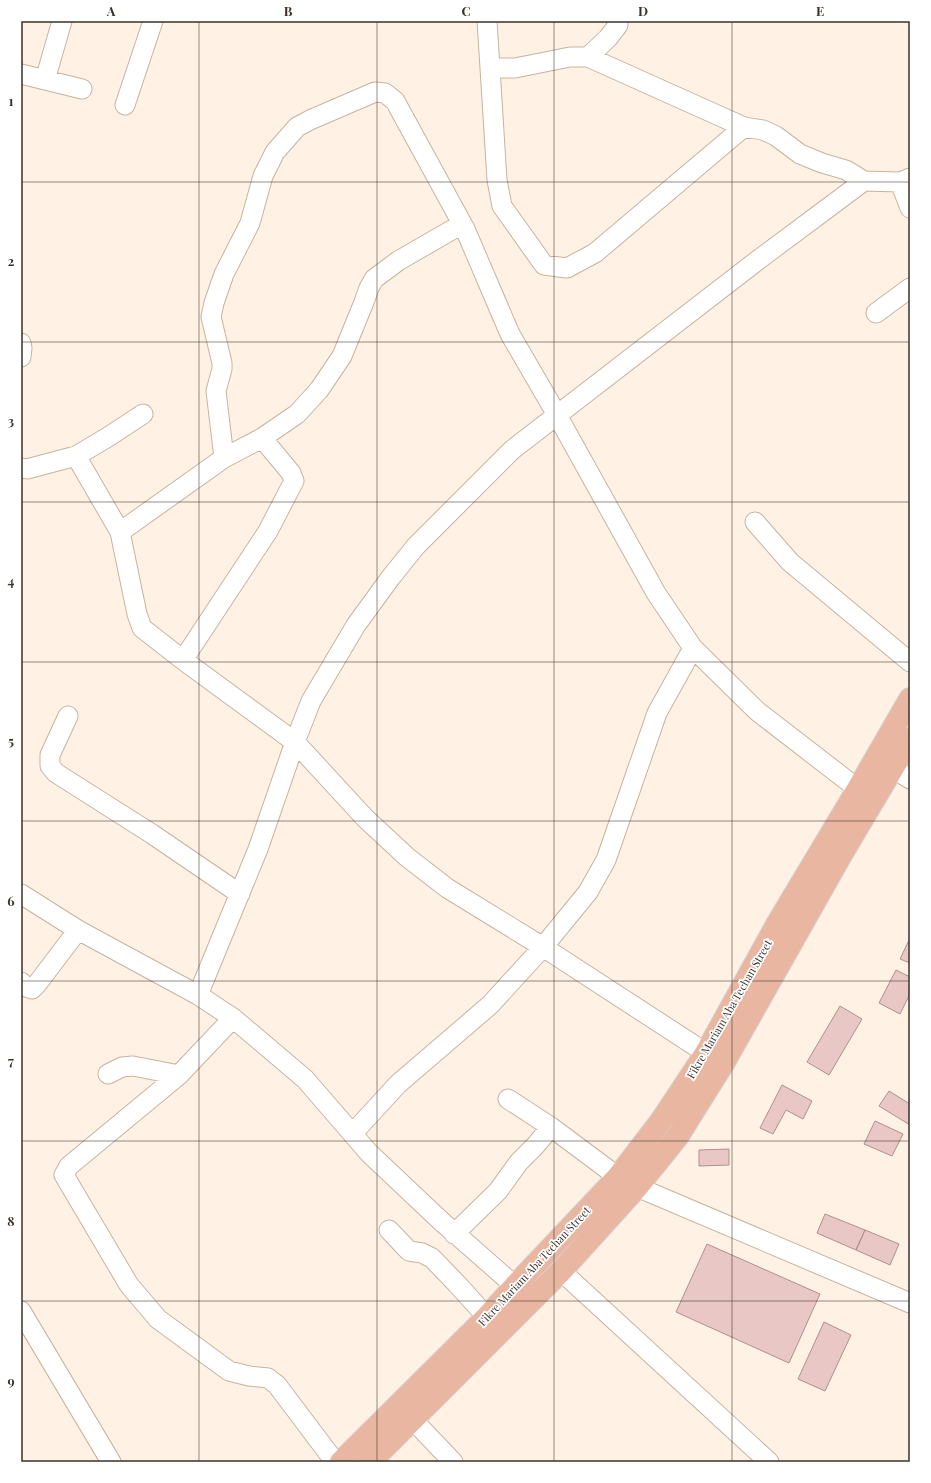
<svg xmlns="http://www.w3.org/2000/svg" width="931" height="1483" viewBox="0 0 931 1483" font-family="'Playfair Display',serif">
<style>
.building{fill:#e8c7c5;stroke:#af8f8e}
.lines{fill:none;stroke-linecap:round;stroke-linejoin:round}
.minor-casing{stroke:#c7b39d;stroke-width:21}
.major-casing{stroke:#d8d6d4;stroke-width:24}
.minor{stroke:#fff;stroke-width:19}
.major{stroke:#e9b6a2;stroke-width:22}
.grid{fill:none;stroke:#3a3229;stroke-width:1;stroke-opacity:0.55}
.labels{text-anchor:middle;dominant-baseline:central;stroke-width:3.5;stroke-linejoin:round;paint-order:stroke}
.street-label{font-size:11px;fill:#3a3229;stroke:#fff}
.neatline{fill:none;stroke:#3a3229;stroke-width:1.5}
.grid-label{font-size:13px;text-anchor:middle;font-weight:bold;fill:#3a3229}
</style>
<rect width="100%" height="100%" fill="#fff2e4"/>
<path class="building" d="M910,938V963L900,959Z
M896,970L910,977V994L900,1014L879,1003Z
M840,1006L862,1019L829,1075L807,1062Z
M782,1085L812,1101L803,1119L786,1110L773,1134L760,1128Z
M889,1091L910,1104V1125L879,1106Z
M875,1121L903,1134L892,1156L864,1144Z
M729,1149V1165L699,1166V1150Z
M825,1214L865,1230L856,1250L817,1233Z
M865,1230L899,1244L890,1265L856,1250Z
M707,1244L820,1294L789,1363L676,1312Z
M824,1322L851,1335L825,1391L798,1379Z"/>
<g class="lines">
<defs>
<path id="minor" d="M487,21L490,68
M588,57L608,38L618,25L617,21
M21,74L82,89
M45,80L62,21
M125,105L153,21
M864,181L900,182L910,178
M900,182L910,208
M876,313L910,288
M21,343L22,348L21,357
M76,456L120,532L137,614L142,628L183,660L295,742L365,818L407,857L447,888L543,947L706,1053
M224,458L216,391L222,369V363L211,317L214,303L224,274L250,223L263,176L275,152L297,127L310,120L375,92L385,93L395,101L465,229L510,334L557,415L656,593L693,648L757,711L858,789
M21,468L27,469L76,456L108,437L143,414
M755,522L790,562L910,662
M120,532L224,458L262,438L297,414L319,390L342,356L364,302L369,288L374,279L398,261L462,224
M183,660L268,531L294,481L291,473L262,438
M68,716L50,755V766L56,773L152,834L240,894
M892,768L910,779
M21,894L78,930L198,995L233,1018L305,1079L369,1153L441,1221L515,1286
M21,982L26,987L32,989L37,984L78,930
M198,995L258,849L295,742L311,701L356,625L391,577L416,546L512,450L758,260L864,181L846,170L822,163L800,154L776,136L763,130L744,127L588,57H570L515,68H490L497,180L502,206L544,265L567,268L595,253L744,127
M233,1018L179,1075L69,1166L64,1175L129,1285L158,1319L229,1371L249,1376L268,1378L277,1385L335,1462
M108,1074L122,1067L133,1066L179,1075
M508,1099L551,1127L618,1177L637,1187L910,1303
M353,1133L398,1084L490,1005L543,947L588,892L606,860L657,713L693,648
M389,1230L409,1251L422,1253L432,1258L457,1284L487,1317
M454,1234L498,1191L519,1162L535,1146L551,1127
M561,1271L769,1462
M21,1311L111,1462
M413,1420L453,1462"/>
<path id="major" d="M341,1462L487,1317L515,1286L618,1177L661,1121L706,1053L776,926L858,789L910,699
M370,1462L561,1271L637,1187L678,1136L723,1064L841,855L910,739"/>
</defs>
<use href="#minor" class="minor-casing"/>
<use href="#major" class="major-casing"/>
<use href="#minor" class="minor"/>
<use href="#major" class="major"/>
</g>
<path class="grid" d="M199,21V1462M377,21V1462M554,21V1462M732,21V1462M21,182H910M21,342H910M21,502H910M21,662H910M21,821H910M21,981H910M21,1141H910M21,1301H910"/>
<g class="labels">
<g class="street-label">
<text transform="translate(729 1009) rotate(-60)">Fikre Mariam Aba Techan Street</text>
<text transform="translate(534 1266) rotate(-47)">Fikre Mariam Aba Techan Street</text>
</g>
</g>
<rect width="931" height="1483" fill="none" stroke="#ffffff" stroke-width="44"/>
<rect x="22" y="22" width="887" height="1439" class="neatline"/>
<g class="grid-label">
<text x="111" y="16">A</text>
<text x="288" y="16">B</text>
<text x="466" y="16">C</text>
<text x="643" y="16">D</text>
<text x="820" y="16">E</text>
<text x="11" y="106">1</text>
<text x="11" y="266">2</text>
<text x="11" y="426">3</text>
<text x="11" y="586">4</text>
<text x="11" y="746">5</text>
<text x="11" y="906">6</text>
<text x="11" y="1066">7</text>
<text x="11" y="1226">8</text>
<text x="11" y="1386">9</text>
</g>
</svg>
